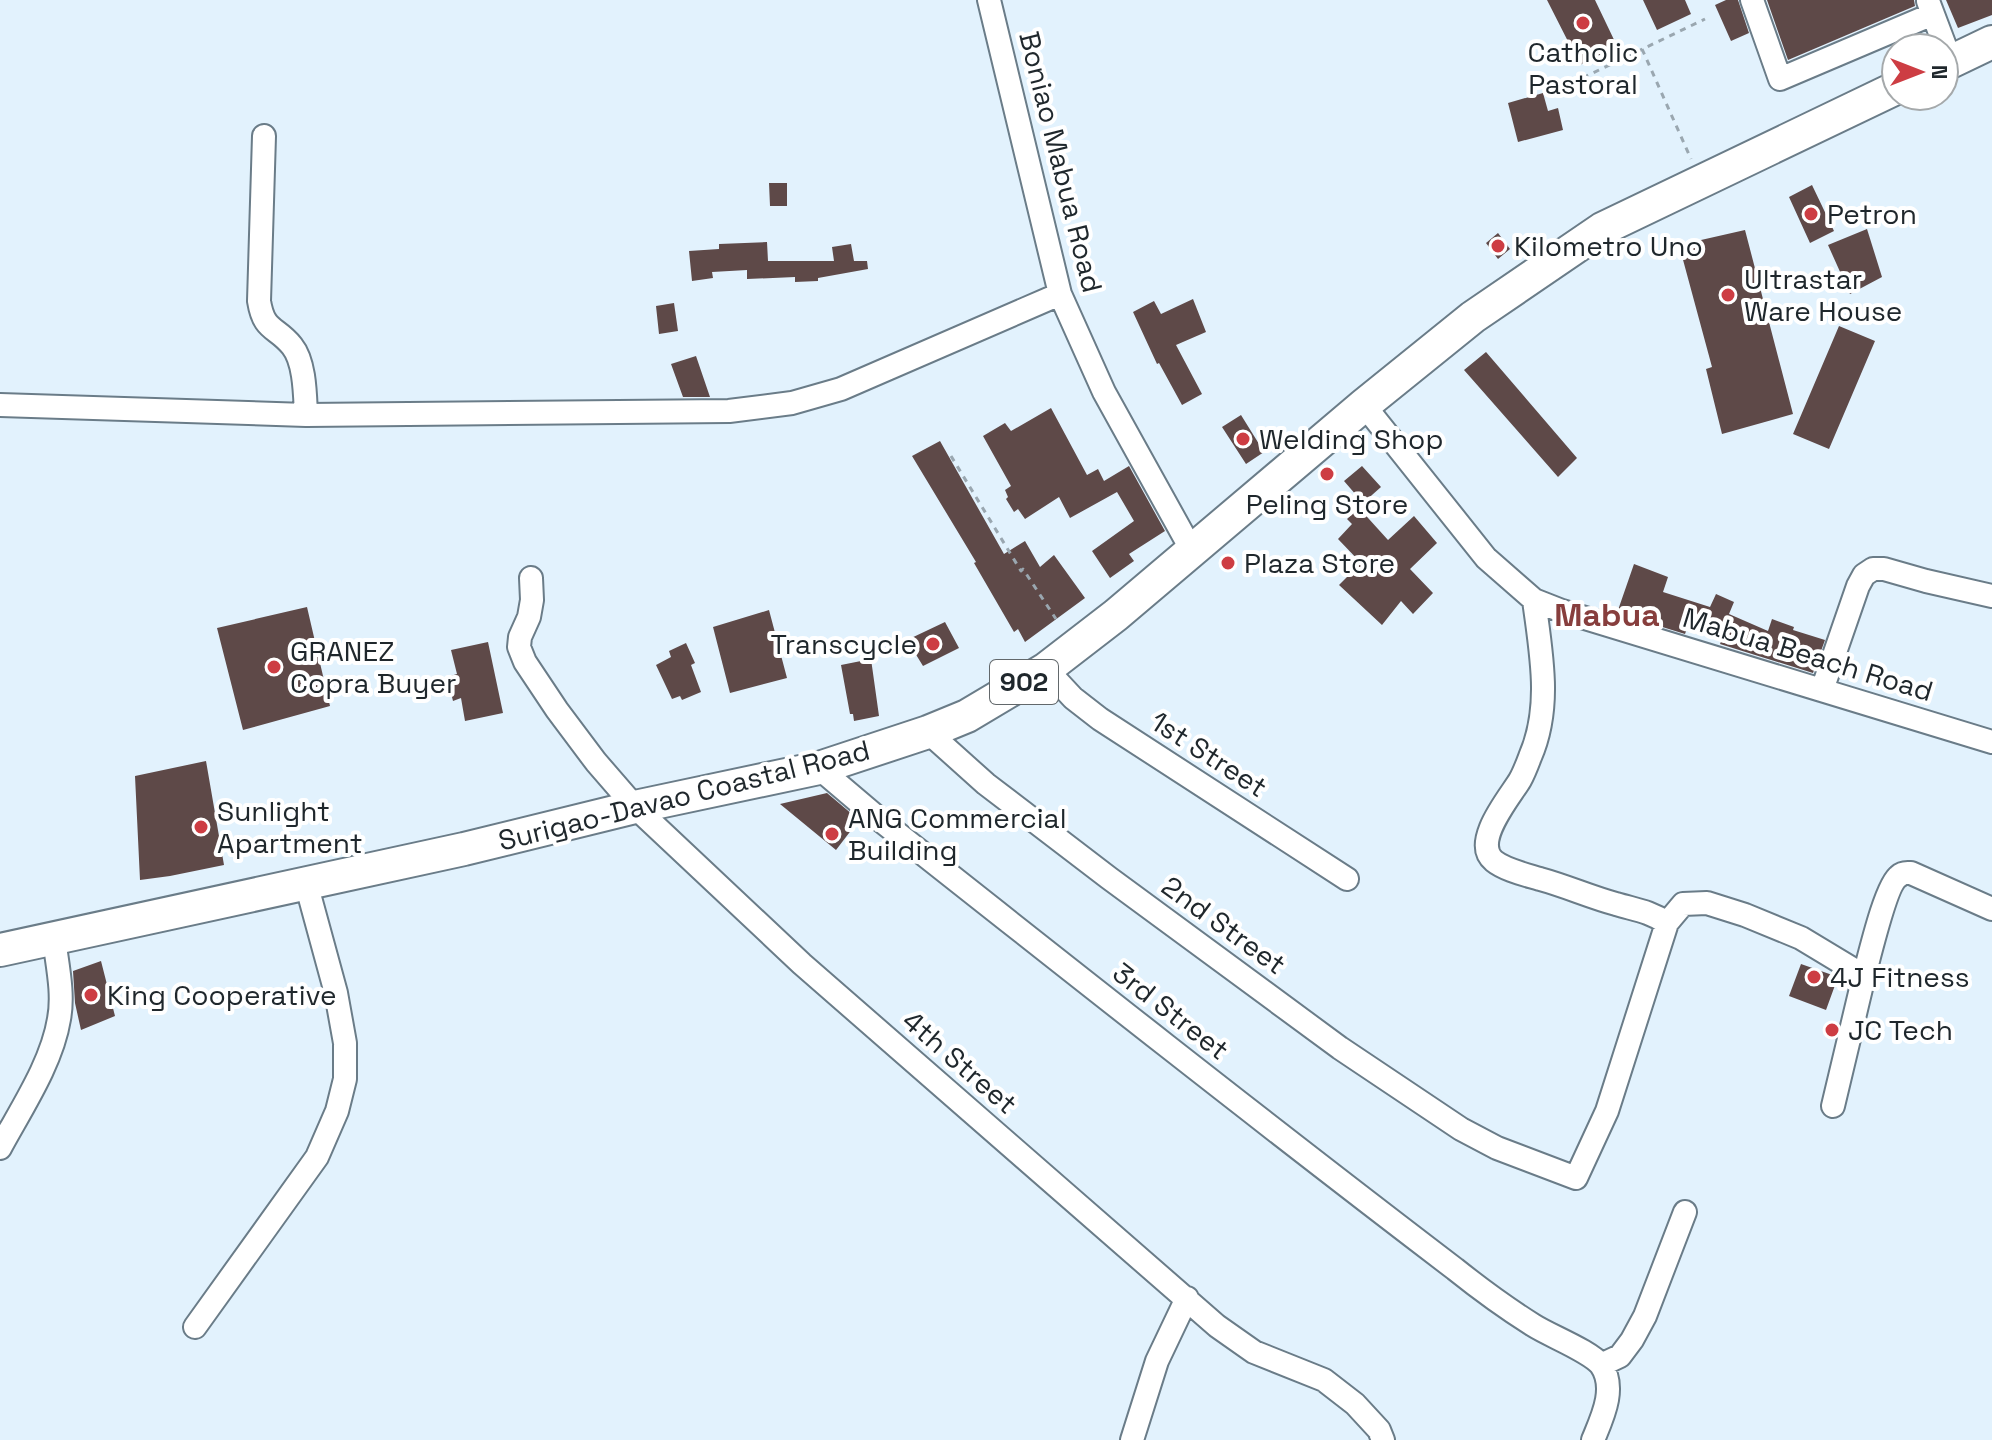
<svg xmlns="http://www.w3.org/2000/svg" width="1992" height="1440" viewBox="0 0 1992 1440" font-family="'Space Grotesk',sans-serif">
<style>
.building{fill:#5e4948}
.lines{fill:none;stroke-linecap:round;stroke-linejoin:round}
.minor-casing{stroke:#6a7c88;stroke-width:26}
.highway-casing{stroke:#6a7c88;stroke-width:36}
.path{stroke:#9aa7b0;stroke-width:3;stroke-dasharray:6 6;stroke-linecap:butt}
.minor{stroke:#fff;stroke-width:22}
.highway{stroke:#fff;stroke-width:32}
.poi-dot{fill:#cd3d43;stroke:#fff;stroke-width:3}
.labels{text-anchor:middle;dominant-baseline:central;stroke-width:8;stroke-linejoin:round;paint-order:stroke}
.shield{fill:#fff;stroke:#62686b;stroke-width:2}
.shield-label{font-size:26px;font-weight:bold;fill:#1f272c}
.poi-label{font-size:28px;fill:#1f272c;stroke:#fff;text-anchor:start}
.street-label{font-size:28px;fill:#1f272c;stroke:#fff}
.quarter-label{font-size:32px;font-weight:bold;fill:#873e3d;stroke:#fff}
</style>
<rect width="100%" height="100%" fill="#e2f2fd"/>
<path class="building" d="M1547,0H1595L1617,46L1580,65Z
M1643,0H1685L1691,14L1657,30Z
M1726,0H1738L1749,33L1731,41L1715,5Z
M1767,0H1914L1915,6L1788,60Z
M1946,0H1992V15L1958,28Z
M1543,93L1548,111L1558,108L1563,130L1518,142L1508,103Z
M769,183H787V206H770Z
M1812,185L1834,231L1810,243L1789,197Z
M1867,229L1882,277L1850,294L1828,245Z
M1745,230L1793,414L1722,434L1706,369L1712,367L1679,245Z
M1498,233L1510,249L1498,259L1486,243Z
M767,242L768,261H834L832,247L851,244L854,261H867L868,269L818,278V281L795,282V277L747,279V270L712,272L713,278L692,281L689,251L719,249V244Z
M1193,299L1206,332L1176,345L1202,394L1182,405L1159,363L1157,364L1133,312L1154,301L1161,314Z
M674,303L678,331L659,334L656,306Z
M1839,326L1875,341L1829,449L1793,434Z
M1486,352L1577,458L1558,477L1464,370Z
M696,356L710,397H683L671,364Z
M1051,408L1087,475L1098,469L1104,481L1129,466L1165,531L1129,554L1134,561L1110,578L1092,551L1134,521L1117,492L1070,518L1059,497L1025,519L1018,509L1014,512L1006,499L1008,497L1005,490L1011,486L983,436L1005,423L1011,431Z
M1241,415L1264,452L1246,464L1222,427Z
M940,441L1004,554L1025,541L1040,567L1054,555L1085,598L1025,642L1018,629L1014,632L974,563L976,562L912,456Z
M1362,466L1381,487L1363,503L1344,481Z
M1359,508L1388,540L1414,516L1437,543L1410,569L1433,593L1413,614L1401,601L1382,625L1339,585L1361,563L1338,539L1352,524L1347,519Z
M1634,564L1668,577L1663,592L1710,607L1716,594L1734,602L1729,614L1768,631L1772,619L1794,627L1793,630L1825,640L1813,673L1720,644L1723,637L1689,623L1685,634L1617,613Z
M307,607L330,706L243,730L217,628Z
M769,610L787,678L730,693L713,627Z
M945,622L959,648L923,666L907,640Z
M488,642L503,713L465,721L461,698L453,701L447,677L457,674L451,650Z
M686,643L695,663L691,665L701,692L682,700L680,696L672,699L656,665L671,657L669,651Z
M871,659L879,716L854,721L853,714H850L841,665Z
M206,761L224,865L170,876L140,880L135,776Z
M827,793L859,820L836,850L780,804Z
M101,961L115,1016L81,1030L75,1003L73,971Z
M1801,964L1838,977L1826,1010L1789,996Z"/>
<g class="lines">
<defs>
<path id="minor" d="M989,0L1060,294L1104,392L1191,549
M1752,0L1780,79L1933,14
M1928,1L1951,62
M264,136L259,301C264,332 276,326 292,346C305,362 305,395 306,415
M0,405L306,415L729,411L792,403L841,389L1060,294
M1364,405L1486,558L1534,600L1562,611L1992,742
M531,578L532,600L529,617L520,637L519,647L525,662L557,710L596,762L635,807L802,964L1217,1326L1254,1352L1324,1380L1355,1404L1379,1430L1383,1440
M1534,600C1541,653 1552,707 1530,757C1527,765 1524,773 1520,780C1510,797 1471,842 1494,861C1505,870 1527,875 1540,879C1566,886 1590,897 1616,904C1636,910 1649,911 1667,923
M1046,669L1073,698L1100,719L1347,879
M1822,690L1858,586L1864,575L1873,569H1884L1926,581L1992,596
M928,732L986,784L1109,878L1340,1048L1461,1129L1497,1148L1576,1178L1607,1111L1667,923L1683,904L1707,903L1745,915L1801,938L1864,976C1869,958 1886,884 1899,876C1903,872 1906,873 1911,873L1992,909
M819,768L879,819C1070,970 1261,1121 1455,1269C1480,1289 1506,1308 1533,1325C1550,1336 1590,1351 1601,1365C1617,1388 1602,1418 1593,1440
M1833,1106L1864,976
M0,1148C21,1109 52,1063 59,1019C64,993 57,964 54,938
M195,1327L317,1157L337,1111L345,1079V1043L336,993L306,883
M1601,1365L1620,1356L1632,1340L1645,1316L1685,1212
M1132,1440L1157,1361L1187,1298"/>
<path id="highway" d="M1944,65L1992,42
M0,950L464,849L635,807L819,768L928,732L967,716L1046,669L1116,615L1364,405L1473,317L1602,229L1896,88"/>
</defs>
<use href="#minor" class="minor-casing"/>
<use href="#highway" class="highway-casing"/>
<path class="path" d="M1642,49L1691,159
M1572,83L1705,19
M951,456L1021,571L1023,569L1056,619"/>
<use href="#minor" class="minor"/>
<use href="#highway" class="highway"/>
</g>
<g class="poi-dot">
<circle cx="1583" cy="23" r="8"/>
<circle cx="1811" cy="214" r="8"/>
<circle cx="1498" cy="246" r="8"/>
<circle cx="1728" cy="295" r="8"/>
<circle cx="1243" cy="439" r="8"/>
<circle cx="1327" cy="474" r="8"/>
<circle cx="1228" cy="563" r="8"/>
<circle cx="933" cy="644" r="8"/>
<circle cx="274" cy="667" r="8"/>
<circle cx="201" cy="827" r="8"/>
<circle cx="832" cy="834" r="8"/>
<circle cx="1814" cy="977" r="8"/>
<circle cx="91" cy="995" r="8"/>
<circle cx="1832" cy="1030" r="8"/>
</g>
<g class="labels">
<rect class="shield" x="990" y="660" width="68" height="44" rx="6"/>
<g class="shield-label">
<text x="1024" y="682">902</text>
</g>
<g class="poi-label">
<text x="1583" y="52" text-anchor="middle">Catholic<tspan x="1583" dy="32">Pastoral</tspan></text>
<text x="1827" y="214">Petron</text>
<text x="1514" y="246">Kilometro Uno</text>
<text x="1744" y="279">Ultrastar<tspan x="1744" dy="32">Ware House</tspan></text>
<text x="1259" y="439">Welding Shop</text>
<text x="1327" y="504" text-anchor="middle">Peling Store</text>
<text x="1244" y="563">Plaza Store</text>
<text x="917" y="644" text-anchor="end">Transcycle</text>
<text x="290" y="651">GRANEZ<tspan x="290" dy="32">Copra Buyer</tspan></text>
<text x="217" y="811">Sunlight<tspan x="217" dy="32">Apartment</tspan></text>
<text x="848" y="818">ANG Commercial<tspan x="848" dy="32">Building</tspan></text>
<text x="1830" y="977">4J Fitness</text>
<text x="107" y="995">King Cooperative</text>
<text x="1848" y="1030">JC Tech</text>
</g>
<g class="street-label">
<text transform="translate(1061 162) rotate(76)">Boniao Mabua Road</text>
<text transform="translate(1808 654) rotate(17)">Mabua Beach Road</text>
<text transform="translate(1209 754) rotate(33)">1st Street</text>
<text transform="translate(684 795) rotate(-14)">Surigao-Davao Coastal Road</text>
<text transform="translate(1224 925) rotate(36)">2nd Street</text>
<text transform="translate(1171 1011) rotate(38)">3rd Street</text>
<text transform="translate(960 1062) rotate(41)">4th Street</text>
</g>
<g class="quarter-label">
<text x="1607" y="615">Mabua</text>
</g>
</g>
<g transform="translate(1920 72) rotate(90)"><circle r="38" fill="#ffffff" stroke="#a5a9ab" stroke-width="2"/>
<path d="M0-6L14 30L0 20L-14 30Z" fill="#cd3d43"/>
<text y="-12" font-size="22" font-weight="bold" text-anchor="middle" fill="#1f272c">N</text>
</g>
</svg>
